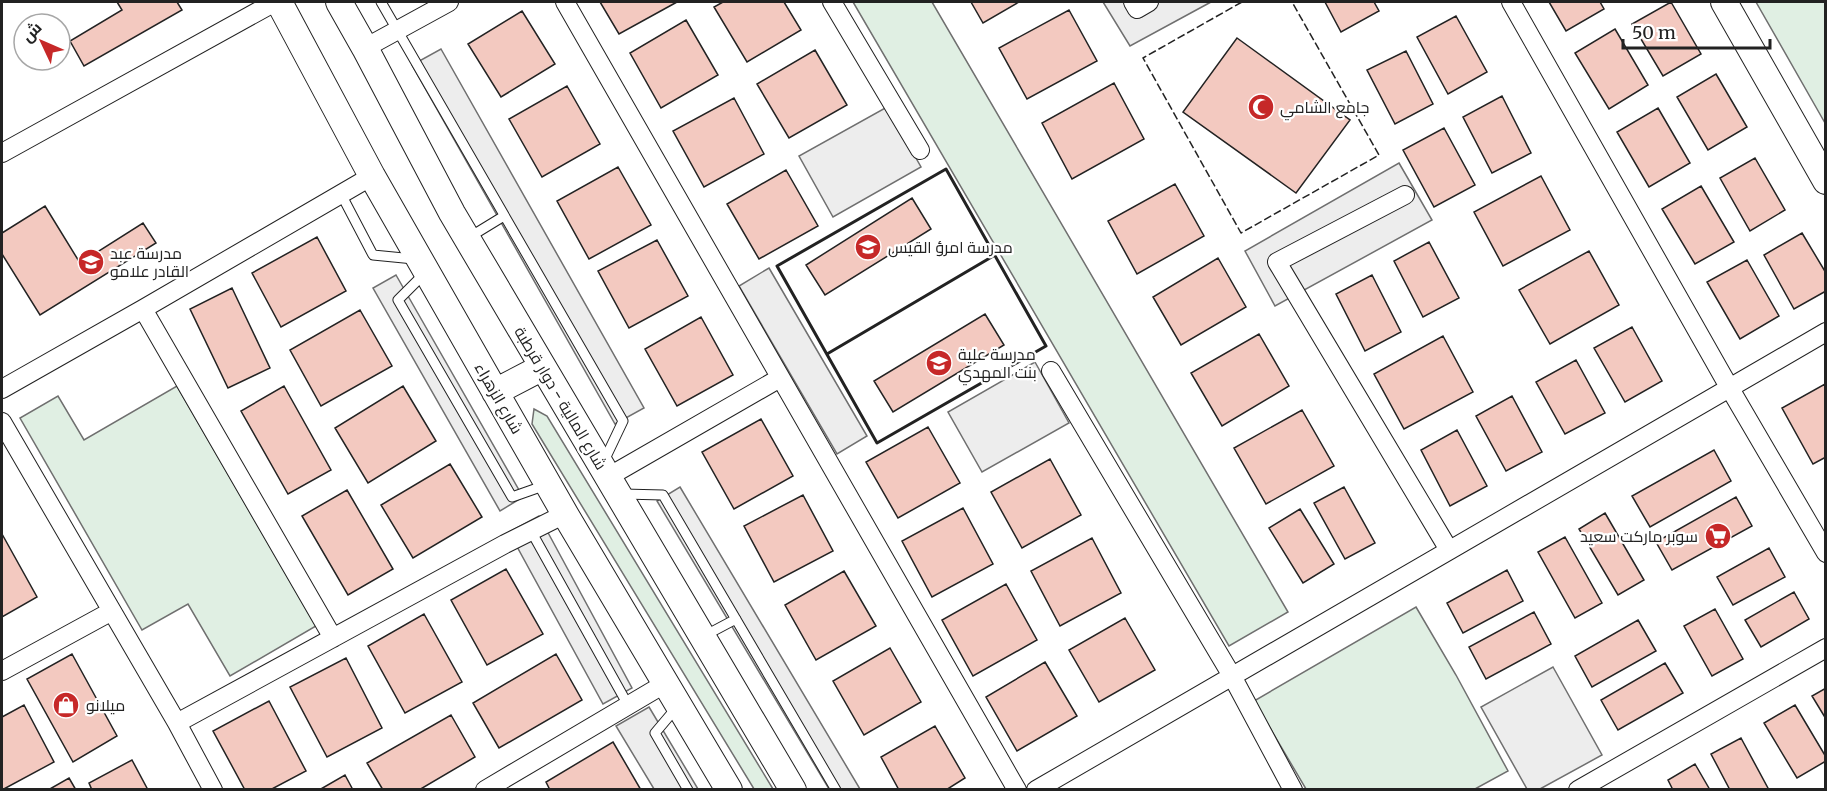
<svg xmlns="http://www.w3.org/2000/svg" width="1827" height="791" viewBox="0 0 1827 791" font-family="Merriweather,Cairo,serif">
<style>
.green{fill:#e0efe3;stroke:#6f6f6f;stroke-width:1.5}
.parking{fill:#ededed;stroke:#6f6f6f;stroke-width:1.5}
.building{fill:#f3c9c0;stroke:#222;stroke-width:1.5}
.lines{fill:none;stroke-linecap:round;stroke-linejoin:round}
.lane-casing{stroke:#222;stroke-width:11}
.street-casing{stroke:#222;stroke-width:20}
.secondary-casing{stroke:#222;stroke-width:28}
.lane{stroke:#fff;stroke-width:9}
.street{stroke:#fff;stroke-width:18}
.secondary{stroke:#fff;stroke-width:26}
.fence{stroke:#222;stroke-width:1.5;stroke-dasharray:8 3;stroke-linecap:butt}
.wall{stroke:#222;stroke-width:3}
.labels{text-anchor:middle;dominant-baseline:central;stroke-width:4.5;stroke-linejoin:round;paint-order:stroke}
.poi-label{font-size:16px;fill:#222;stroke:#fff;text-anchor:start}
.street-label{font-size:16px;fill:#222;stroke:#fff}
</style>
<rect width="100%" height="100%" fill="#fff"/>
<path class="green" d="M853,2H932L1288,612L1229,646Z
M1756,2H1825V123Z
M177,386L316,626L230,676L188,604L142,630L20,418L58,396L84,440Z
M534,409L547,416L773,789H754L532,424Z
M1416,607L1456,675L1508,771L1475,789H1306L1254,701Z"/>
<path class="parking" d="M1103,2H1211L1130,46Z
M441,49L644,408L615,424L412,65Z
M887,107L921,167L833,217L799,156Z
M1399,163L1432,220L1275,306L1245,251Z
M769,268L867,436L837,454L739,286Z
M396,275L523,497L500,511L373,288Z
M1035,362L1069,423L982,472L948,412Z
M680,487L860,789H829L657,501Z
M539,516L632,688L603,704L509,532Z
M1553,667L1602,755L1540,789H1527L1481,707Z
M649,707L698,789H654L616,726Z"/>
<path class="building" d="M117,2H177L182,10L84,66L70,41L122,10Z
M600,2H677L619,34Z
M723,2H784L801,30L747,62L714,7Z
M971,2H1019L983,23Z
M1325,2H1374L1379,11L1341,32Z
M1549,2H1600L1604,9L1566,31Z
M1671,2L1701,54L1663,76L1632,24Z
M1069,10L1097,61L1027,99L999,48Z
M522,11L555,64L501,97L468,44Z
M1456,16L1487,72L1448,94L1417,37Z
M686,20L718,75L661,108L630,53Z
M1615,29L1648,85L1609,109L1575,53Z
M1237,38L1350,120L1296,193L1183,112Z
M815,50L847,105L789,138L757,84Z
M1406,51L1433,104L1395,124L1367,70Z
M1716,74L1747,127L1708,150L1677,97Z
M1114,83L1144,139L1072,179L1042,123Z
M567,86L600,144L542,177L509,119Z
M1502,96L1531,153L1492,173L1463,117Z
M734,98L764,154L704,187L673,131Z
M1658,108L1690,163L1649,187L1617,132Z
M1444,128L1475,185L1434,207L1403,150Z
M1755,158L1785,210L1750,231L1720,178Z
M618,167L651,225L589,259L557,201Z
M786,170L818,226L759,259L727,204Z
M1541,176L1570,230L1503,266L1474,212Z
M1175,184L1204,236L1137,274L1108,221Z
M1701,186L1734,242L1695,264L1662,209Z
M912,198L931,229L825,295L806,265Z
M45,206L80,263L143,223L156,243L40,315L2,254V233Z
M1802,233L1826,273V291L1794,309L1764,255Z
M317,237L346,291L281,327L252,273Z
M657,240L688,296L629,328L598,271Z
M1429,242L1459,298L1423,317L1394,261Z
M1589,251L1619,305L1550,344L1519,290Z
M1218,258L1246,307L1181,345L1153,297Z
M1747,260L1779,316L1740,339L1707,282Z
M1372,275L1401,332L1365,351L1336,294Z
M232,288L270,368L228,388L190,309Z
M360,310L392,366L321,406L290,350Z
M985,314L1004,345L893,412L874,381Z
M701,317L733,375L677,406L645,349Z
M1632,327L1662,381L1625,402L1594,348Z
M1259,334L1289,386L1222,426L1191,373Z
M1443,336L1473,392L1404,429L1374,374Z
M1576,360L1605,413L1565,434L1536,382Z
M1825,384L1826,457L1813,464L1782,408Z
M284,386L331,470L288,494L241,411Z
M403,386L436,441L368,483L335,428Z
M1512,396L1542,452L1506,471L1476,416Z
M1302,410L1334,466L1266,504L1234,448Z
M761,419L793,476L734,509L702,452Z
M928,427L960,483L898,518L866,462Z
M1457,430L1487,486L1450,506L1421,450Z
M1714,450L1731,481L1650,527L1632,496Z
M1050,459L1081,515L1022,548L991,492Z
M450,464L482,517L413,558L381,505Z
M1344,487L1375,543L1345,559L1314,503Z
M347,490L393,569L348,595L302,516Z
M803,495L833,551L774,582L744,526Z
M1736,497L1752,526L1672,570L1656,542Z
M963,508L993,564L932,597L902,541Z
M1300,509L1334,564L1303,583L1269,528Z
M1605,513L1644,580L1618,595L1579,529Z
M2,534L37,597L2,617Z
M1565,537L1602,603L1575,618L1538,552Z
M1092,538L1121,593L1060,626L1031,571Z
M1769,548L1785,577L1733,605L1717,577Z
M506,569L543,634L487,665L451,600Z
M1507,570L1523,601L1463,633L1447,603Z
M844,571L876,626L816,660L785,605Z
M1006,584L1037,640L973,676L942,620Z
M1794,592L1809,619L1761,647L1745,620Z
M1715,609L1743,659L1712,676L1684,626Z
M1534,612L1551,644L1486,679L1469,647Z
M424,614L462,682L405,713L368,646Z
M1125,618L1155,670L1099,702L1069,650Z
M1638,620L1656,651L1592,687L1575,656Z
M890,648L921,702L864,735L833,681Z
M72,654L117,736L73,762L27,679Z
M556,654L582,700L499,748L473,703Z
M346,658L382,728L327,757L290,687Z
M1045,662L1077,716L1017,751L986,697Z
M1665,663L1683,693L1618,730L1601,700Z
M1826,688V719L1812,696Z
M269,701L306,771L270,790H245L213,731Z
M24,705L54,762L2,790V717Z
M1795,705L1826,757V761L1797,778L1764,723Z
M451,715L475,757L419,790H383L367,763Z
M935,726L965,778L946,790H899L881,757Z
M1741,738L1769,790H1730L1711,754Z
M613,742L641,790H550L546,782Z
M132,760L148,790H92L89,783Z
M1695,764L1710,790H1673L1668,780Z
M345,775L353,790H319Z
M69,778L76,790H48Z"/>
<g class="lines">
<defs>
<path id="lane" d="M381,2L623,421L604,461
M341,194L373,255L414,259
M468,238L504,216
M425,273L398,300L512,497L546,485
M623,494L663,495L836,790
M531,531L628,705
M704,636L736,619
M677,707L655,733L688,790"/>
<path id="street" d="M565,2L1017,790
M832,2L920,150
M1133,2L1137,9L1149,2
M1511,2L1729,387L1826,553
M365,48L449,2
M2,153L275,2
M1405,195L1277,262L1449,550
M143,309L333,638
M1051,371L1232,676L1293,790
M2,389L143,309L372,176
M2,422L177,723L213,790
M608,477L780,378
M2,671L112,611
M177,723L505,544L565,514
M485,790L666,683
M1036,790L1826,332
M1578,790L1826,648"/>
<path id="secondary" d="M279,2L372,176L565,514L729,790
M339,2L365,48L452,213L793,790
M1724,2L1826,181
M495,392L543,367"/>
</defs>
<use href="#lane" class="lane-casing"/>
<use href="#street" class="street-casing"/>
<use href="#secondary" class="secondary-casing"/>
<use href="#lane" class="lane"/>
<use href="#street" class="street"/>
<use href="#secondary" class="secondary"/>
<path class="fence" d="M1242,2L1143,58L1241,233L1379,155L1292,2"/>
<path class="wall" d="M946,169L1046,346L877,443L777,266Z
M827,354L995,255"/>
</g>
<defs>
<symbol id="mosque-disc" viewBox="-11 -11 22 22"><circle r="9.5" fill="#c62828" stroke="#fff"/><path d="M3.5-4.9A6 6 0 1 0 3.5 4.9A5 5 0 1 1 3.5-4.9Z" fill="#fff"/></symbol>
<symbol id="school-disc" viewBox="-11 -11 22 22"><circle r="9.5" fill="#c62828" stroke="#fff"/><path d="M0-5L7-2L0 1L-7-2ZM-4 1L0 2.5L4 1V4Q0 6-4 4Z" fill="#fff"/></symbol>
<symbol id="supermarket-disc" viewBox="-11 -11 22 22"><circle r="9.5" fill="#c62828" stroke="#fff"/><path d="M-6-5.5h2.5l.6 2H6L4.5 2H-2.5L-4.4-4H-6ZM-1.5 3.2a1.3 1.3 0 1 0 .1 0ZM3 3.2a1.3 1.3 0 1 0 .1 0Z" fill="#fff"/></symbol>
<symbol id="shop-disc" viewBox="-11 -11 22 22"><circle r="9.5" fill="#c62828" stroke="#fff"/><path d="M-5-2.5h2.3a2.7 3.5 0 0 1 5.4 0H5L5.5 6h-11ZM-1.5-2.5h3a1.5 2.3 0 0 0-3 0Z" fill="#fff"/></symbol>
</defs>
<g fill-rule="evenodd">
<use href="#mosque-disc" x="1246" y="92" width="30" height="30"/>
<use href="#school-disc" x="853" y="232" width="30" height="30"/>
<use href="#school-disc" x="76" y="247" width="30" height="30"/>
<use href="#school-disc" x="924" y="348" width="30" height="30"/>
<use href="#supermarket-disc" x="1703" y="521" width="30" height="30"/>
<use href="#shop-disc" x="51" y="690" width="30" height="30"/>
</g>
<g class="labels">
<g class="poi-label">
<text x="1280" y="107">جامع الشامي</text>
<text x="888" y="247">مدرسة امرؤ القيس</text>
<text x="110" y="253">مدرسة عبد<tspan x="110" dy="18">القادر علامو</tspan></text>
<text x="958" y="354">مدرسة علية<tspan x="958" dy="18">بنت المهدي</tspan></text>
<text x="1698" y="536" text-anchor="end">سوبر ماركت سعيد</text>
<text x="86" y="705">ميلانو</text>
</g>
<g class="street-label">
<text transform="translate(499 398) rotate(60)">شارع الزهراء</text>
<text transform="translate(561 398) rotate(59)">شارع المالية - دوار قرطبة</text>
</g>
</g>
<rect width="1827" height="791" fill="none" stroke="#222222" stroke-width="6"/>
<g transform="translate(42 42) rotate(314)"><circle r="28" fill="#ffffff" stroke="#a7a7a7" stroke-width="1.5"/>
<path d="M0-4.5L10 22L0 15L-10 22Z" fill="#c62828"/>
<text y="-9" font-size="16" font-weight="bold" text-anchor="middle" fill="#222222">ش</text>
</g>
<path d="M1623 39v9h147v-9" fill="none" stroke="#222222" stroke-width="3"/>
<text x="1632" y="39" font-size="18" fill="#222222" stroke="#ffffff" stroke-width="4.5" paint-order="stroke">50 m</text>
</svg>
